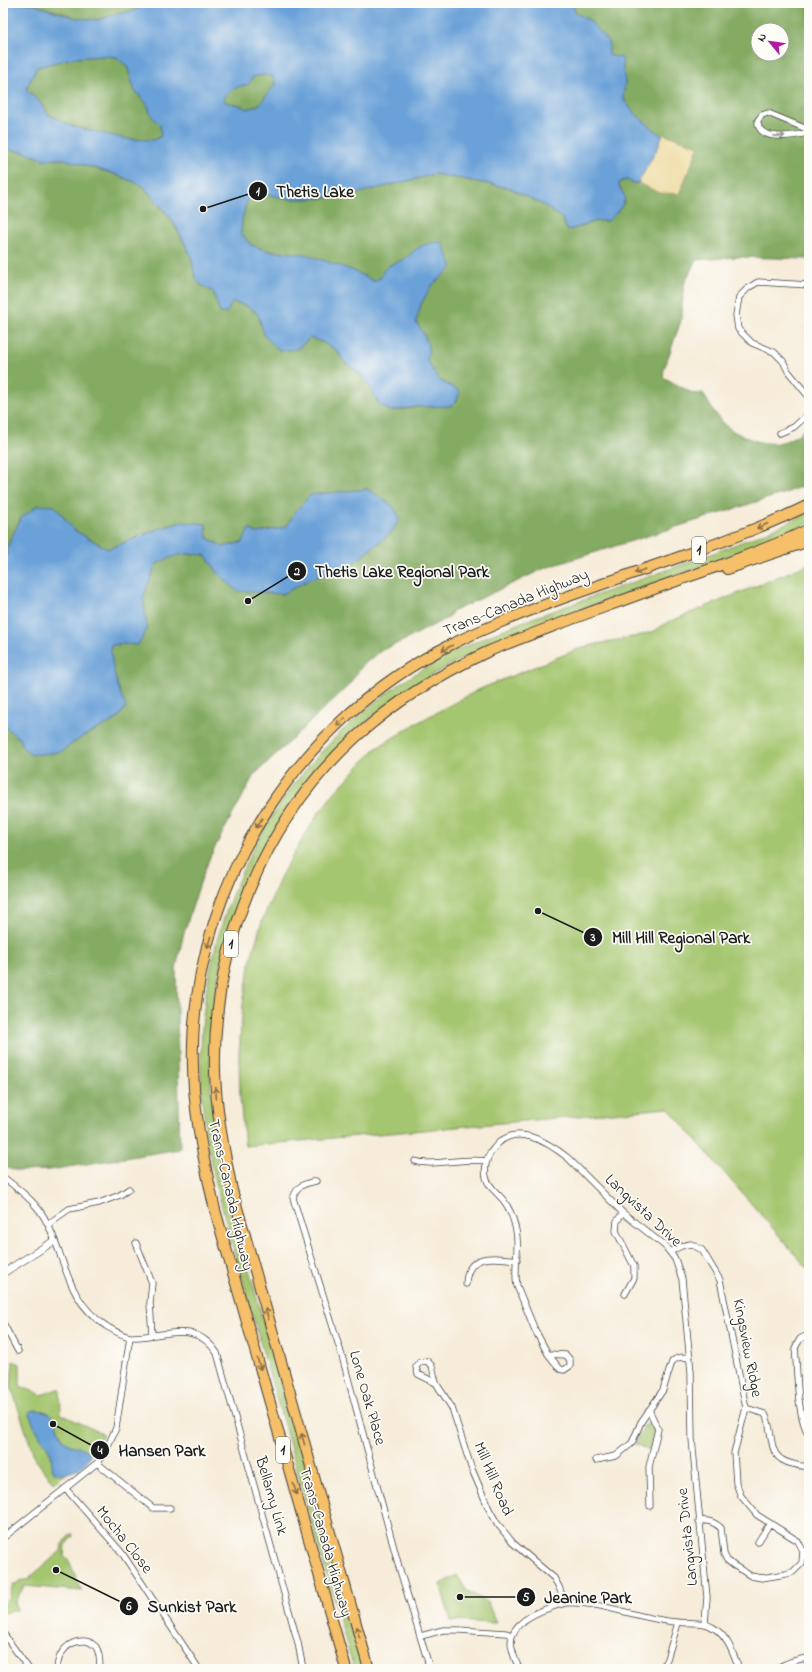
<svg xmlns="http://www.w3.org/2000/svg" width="812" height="1672" viewBox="0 0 812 1672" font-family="'Indie Flower',sans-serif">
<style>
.green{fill:#a5c66f;stroke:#607146}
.forest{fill:#84ab62;stroke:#50643f;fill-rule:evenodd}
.sand{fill:#eeda9e;stroke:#857b5d}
.water{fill:#6ba1d8;stroke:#445e7a;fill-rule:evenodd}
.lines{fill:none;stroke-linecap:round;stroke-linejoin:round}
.minor-casing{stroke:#3d3b38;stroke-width:7}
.tertiary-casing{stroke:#3d3b38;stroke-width:8}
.motorway-casing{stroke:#3d3b38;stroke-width:12}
.minor{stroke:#fff;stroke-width:5.5}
.tertiary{stroke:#fff;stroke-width:7}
.motorway{stroke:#f6c06b;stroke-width:10}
.oneway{stroke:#999}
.oneway2{stroke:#896e44}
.labels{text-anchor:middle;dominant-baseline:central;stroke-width:3.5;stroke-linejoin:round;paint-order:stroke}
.shield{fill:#fdfcf7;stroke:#605f5e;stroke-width:1}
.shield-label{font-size:15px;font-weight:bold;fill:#1c1c1c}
.street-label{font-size:16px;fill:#1c1c1c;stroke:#fdfcf7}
.leader{fill:none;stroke:#1c1c1c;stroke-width:1.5}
.callout-dot{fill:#1c1c1c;stroke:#fdfcf7;stroke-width:1.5}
.mark-label{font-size:12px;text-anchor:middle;font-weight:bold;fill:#fff}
.callout-label{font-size:17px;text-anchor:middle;font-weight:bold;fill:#1c1c1c;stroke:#fdfcf7;stroke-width:3.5;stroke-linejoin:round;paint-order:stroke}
</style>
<rect width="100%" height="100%" fill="#fdfcf7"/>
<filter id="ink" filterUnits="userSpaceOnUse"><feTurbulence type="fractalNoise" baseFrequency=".025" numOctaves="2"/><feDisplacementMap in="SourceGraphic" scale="8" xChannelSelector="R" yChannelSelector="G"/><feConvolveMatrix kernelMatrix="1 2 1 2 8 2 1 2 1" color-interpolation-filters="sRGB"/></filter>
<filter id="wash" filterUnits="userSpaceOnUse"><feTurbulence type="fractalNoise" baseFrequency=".012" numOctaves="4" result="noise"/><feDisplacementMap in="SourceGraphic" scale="16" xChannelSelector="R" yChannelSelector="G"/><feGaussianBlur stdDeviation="0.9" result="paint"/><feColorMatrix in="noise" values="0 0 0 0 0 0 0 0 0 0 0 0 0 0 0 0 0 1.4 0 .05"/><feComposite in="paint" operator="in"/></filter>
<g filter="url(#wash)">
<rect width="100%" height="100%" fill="#f6ecd9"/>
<path class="green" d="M809,513V523L797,529C735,554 672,578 608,600C543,623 476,647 417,684C269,778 192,948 214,1121C219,1168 233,1213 246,1259C258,1302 270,1346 283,1388C311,1481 336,1576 363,1669H354L229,1233C218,1192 207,1150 203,1108C185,920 280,744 446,656C484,636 524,621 564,607C646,577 730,550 809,513Z
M809,564V1270L668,1108L245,1146L240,1098L239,1052L243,1004L251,958L262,921L283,872L317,815L335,792L375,749L415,724L480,689L583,647L637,636L655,631L664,624Z
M13,1361L20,1364V1386L42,1395L60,1388L61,1414L103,1434C92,1456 73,1469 54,1483L35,1459L11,1386Z
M648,1424L652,1425C655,1433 652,1442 649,1450L635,1444L644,1426Z
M72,1533L73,1536L65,1545L64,1556L69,1561L82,1591L24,1586L15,1602L17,1610L3,1613V1603L9,1597L13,1585L23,1580H27L61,1551L62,1544Z
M457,1575L466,1590L488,1603L496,1623L451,1621L440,1584Z"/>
<path class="forest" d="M27,3H148L133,11L117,14L98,20L76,18L64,13Z
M571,3H809V259L738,257L696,260L685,282L683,291L682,318L664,369L663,377L694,394L703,393C709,404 715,414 724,424C730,430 740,435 748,438C773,448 789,444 809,425V480L801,486L788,492L545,568L452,612L449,617L405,640L382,650L363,665L347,687L254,775L223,832L210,857L200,883L183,936L176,969L180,1149L49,1170L19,1171L3,1167V726L9,729L15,736L47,753L60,752L82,737L117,719L126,707C117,686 111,668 111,645L119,644L138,645L147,629L143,598L156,564C175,555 183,552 205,555L219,574L260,592L283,594L310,579L348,567L392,532L367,489L310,495L295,512L286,527L257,533L249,529L243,542L223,547L182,522L158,529L108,549L74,530L55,506L21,518L8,545L6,556L3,558V154L8,150L24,152L43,159H64L114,174L142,185L171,219L190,254L201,285L213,292L220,313H226L233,302L247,306L258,314L260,324L297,349L310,338L322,342L337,351L344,362L363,376L379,404L391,411L421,407L460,391L439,380L427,360L426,338L416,322L421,304L432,285L452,267L416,250L404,260L389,265L381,277L374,281L335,264L269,251L251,245L241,233L242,219L248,197L258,193L291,199H307L347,196L435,174L510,188L545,206L562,218L567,230C583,228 590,219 608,221L623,206L625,197L619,186L620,182L627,180L633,183H638L658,147L662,136C648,125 632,113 623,97L625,83L589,20L576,13ZM758,30H782V54H758Z
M104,56L116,57L127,66L135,91L147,104L152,117L160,125L161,135L154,140L127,139L70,126L48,114L39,101L26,89L37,67L73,58Z
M262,75L273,76L275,85L259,105L247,109L239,105L225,102L223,97C232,89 236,86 248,85L253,76Z"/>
<path class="sand" d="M663,134L699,146L679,194L660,193L638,183Z"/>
<path class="water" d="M8,3L31,4L76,18L98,20L117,14L133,11L148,3H571L576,13L589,20L609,42V55L622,58L625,83L623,98C632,113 648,125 662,136L658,147L638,183H633L627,180L620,182L619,186L625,197C622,208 616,214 608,221C590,219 583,228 567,230L562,218L545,206L510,188L435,174L347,196L307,199H291L258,193L248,197L242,219L241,233L251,245L269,251L305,254L352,270L374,281L381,277C384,265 392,265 402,260C407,258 411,253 415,250C423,244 432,242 442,242L453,267L432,285L421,304L416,322C425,336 431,343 427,360L439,380L460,391L457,400L452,406L413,407L391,411L379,404L363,376L344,362L337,351L322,342L310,338L297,349L280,351L264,335L258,314L247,306L233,302L226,313H220L213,292L201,285L196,279L190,254L181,236L171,218L142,185L114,174L64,159H43L24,152L8,150L3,154V8ZM104,56L116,57L127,66L135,91L147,104L152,117L160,125L161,136L154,140L127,139L71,126L48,114L39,101L26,89L37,67L73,58ZM262,75L273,76L275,85L259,105L247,109L239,105L225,102L223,97C232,89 236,86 248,85L253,77Z
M367,489L393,506L400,518L392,532L348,567L310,579L283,594L237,591L219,574L205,555C183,552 175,555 156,564L143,598L147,629L138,645L119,644L111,645C111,668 117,686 126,707L117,719L82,737L60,752L31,755L21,746V739C14,736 10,730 3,726V558L6,556L8,545L21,518L38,505L55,506L74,530L108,549L158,529L182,522L206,524L207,538L223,547L243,542L249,529L257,533L286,527L295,512L310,495Z
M35,1410C63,1410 53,1433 67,1443C74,1448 86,1446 91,1454C84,1469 71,1475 55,1473C50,1468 53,1458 50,1452C44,1441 29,1423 30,1411Z"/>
</g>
<g filter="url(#ink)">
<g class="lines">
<defs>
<path id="minor" d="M809,130L768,113L762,115L758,120C756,143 796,136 809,132
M809,285L758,282L748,288L739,297L736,315L738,329L752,343L774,352L783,361L788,371L809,397
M780,433L794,427L809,413
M415,1161C434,1167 463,1157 487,1161
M3,1177C17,1188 32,1199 42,1214C67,1253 62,1297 106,1326C113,1330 122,1336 131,1337C164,1338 194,1318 217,1353L298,1643L303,1669
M316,1181C303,1184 298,1185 293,1198L342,1356L399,1567L430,1669
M623,1213L617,1221L616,1231L634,1266V1278L625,1294
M48,1224L69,1209L99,1203L120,1195L129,1189
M136,1243L152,1283L150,1303L152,1335
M670,1252L681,1246L691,1244L702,1250L720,1280L746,1408L734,1453L736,1483L741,1496L757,1515L798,1541L803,1551L802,1563L793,1572L786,1574L762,1578L751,1576L733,1565L727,1560L724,1554L721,1528C714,1522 709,1520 699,1521
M466,1284C467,1252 495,1257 517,1260
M3,1323L18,1351
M809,1334L800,1339L795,1348C798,1374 796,1413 809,1436
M548,1354L535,1330L517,1286C513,1266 521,1246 515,1226C513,1217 509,1208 504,1201C498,1193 488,1187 486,1177C484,1166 487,1156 494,1148C514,1121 548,1142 568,1158L623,1213L665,1246L675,1259L682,1279L691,1372L692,1439L707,1597L705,1624
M548,1354L566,1355L570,1360V1366L564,1370L560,1369Z
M436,1383L418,1374L416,1367L420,1362L427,1361L432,1366L436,1383L452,1408L471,1467L489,1509L497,1523L513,1543L554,1578L559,1587L565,1603C603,1601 637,1619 676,1622C689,1624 702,1620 714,1628C729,1638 733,1654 739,1669
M746,1408L765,1414C776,1435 764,1458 793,1464C799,1466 804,1467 809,1466
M649,1410L658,1429L649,1467L650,1506
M596,1460L616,1456L632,1443L641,1422L663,1390L672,1362C677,1356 683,1357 690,1358
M97,1463L153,1508H170
M66,1489L122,1553L199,1669
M3,1538L97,1463L106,1450L116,1428L130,1337
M758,1542L770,1523
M3,1633L29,1669
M421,1636L443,1630H459L506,1633L512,1635
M57,1669C58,1653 68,1640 85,1641C89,1641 93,1644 96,1647C100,1653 100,1662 100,1669
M519,1669C516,1661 511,1651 511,1642C512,1619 546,1608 565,1603
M662,1669L667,1659L678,1623
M776,1669C787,1662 796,1659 809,1658"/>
<path id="tertiary" d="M3,1273L54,1241"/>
<path id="motorway" d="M727,569L809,541
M346,1669L215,1210C202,1154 191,1101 193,1043C198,877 302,718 450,645C524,609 604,584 682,556C725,541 768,525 809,505
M369,1669L232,1190C224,1150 216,1111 215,1071C212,946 264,820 357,736C396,701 440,674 487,652C517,639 549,628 580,616C621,601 661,586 702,572C738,559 775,546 809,529"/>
</defs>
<use href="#minor" class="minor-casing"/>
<use href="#tertiary" class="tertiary-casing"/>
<use href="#motorway" class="motorway-casing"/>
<use href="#minor" class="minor"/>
<use href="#tertiary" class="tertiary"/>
<use href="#motorway" class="motorway"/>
</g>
<defs><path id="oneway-shaft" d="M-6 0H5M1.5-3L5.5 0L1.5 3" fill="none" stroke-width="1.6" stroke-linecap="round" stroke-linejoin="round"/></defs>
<use class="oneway" href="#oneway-shaft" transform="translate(779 136) rotate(-1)"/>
<g class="oneway2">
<use href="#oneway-shaft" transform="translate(762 526) rotate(157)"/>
<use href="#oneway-shaft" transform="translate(640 571) rotate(160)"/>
<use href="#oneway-shaft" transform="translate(447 648) rotate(152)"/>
<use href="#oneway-shaft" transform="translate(341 722) rotate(138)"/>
<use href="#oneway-shaft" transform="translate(259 823) rotate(122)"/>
<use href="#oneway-shaft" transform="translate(209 942) rotate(106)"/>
<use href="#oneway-shaft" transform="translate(216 1093) rotate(-94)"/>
<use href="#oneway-shaft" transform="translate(267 1314) rotate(-106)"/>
<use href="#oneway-shaft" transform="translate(259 1364) rotate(74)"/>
<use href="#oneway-shaft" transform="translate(303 1439) rotate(-106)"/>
<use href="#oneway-shaft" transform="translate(295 1489) rotate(74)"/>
<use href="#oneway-shaft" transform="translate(358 1632) rotate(-106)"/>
</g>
</g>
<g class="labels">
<g class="shield">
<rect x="692" y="537" width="14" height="26" rx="3"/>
<rect x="224" y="931" width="14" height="26" rx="3"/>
<rect x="276" y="1437" width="14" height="26" rx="3"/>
</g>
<g class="shield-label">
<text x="699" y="550">1</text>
<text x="231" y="944">1</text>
<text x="283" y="1450">1</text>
</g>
<g class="street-label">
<text transform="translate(516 603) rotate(-22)">Trans-Canada Highway</text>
<text transform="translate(230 1195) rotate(77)">Trans-Canada Highway</text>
<text transform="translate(643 1211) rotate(43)">Langvista Drive</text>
<text transform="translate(747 1348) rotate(79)">Kingsview Ridge</text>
<text transform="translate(367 1398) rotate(74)">Lone Oak Place</text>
<text transform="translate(493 1479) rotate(67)">Mill Hill Road</text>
<text transform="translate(271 1496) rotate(74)">Bellamy Link</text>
<text transform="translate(688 1537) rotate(-96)">Langvista Drive</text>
<text transform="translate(124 1540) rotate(52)">Mocha Close</text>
<text transform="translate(325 1542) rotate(74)">Trans-Canada Highway</text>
</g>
</g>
<path class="leader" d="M203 209L258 191M248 601L297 571M538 911L593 937M53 1424L100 1450M460 1597L526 1597M56 1570L129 1606"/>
<g class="callout-dot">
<circle cx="203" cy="209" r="4"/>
<circle cx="248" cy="601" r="4"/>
<circle cx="538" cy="911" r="4"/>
<circle cx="53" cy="1424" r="4"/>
<circle cx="460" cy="1597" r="4"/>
<circle cx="56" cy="1570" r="4"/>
<circle cx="258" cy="191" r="10"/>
<circle cx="297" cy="571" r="10"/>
<circle cx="593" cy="937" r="10"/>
<circle cx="100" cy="1450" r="10"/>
<circle cx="526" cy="1597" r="10"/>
<circle cx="129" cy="1606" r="10"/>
</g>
<g class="mark-label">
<text x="258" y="195">1</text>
<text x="297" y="575">2</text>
<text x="593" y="941">3</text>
<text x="100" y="1454">4</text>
<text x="526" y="1601">5</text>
<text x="129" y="1610">6</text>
</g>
<g class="callout-label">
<text x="315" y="197">Thetis Lake</text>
<text x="402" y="577">Thetis Lake Regional Park</text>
<text x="681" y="943">Mill Hill Regional Park</text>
<text x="162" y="1456">Hansen Park</text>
<text x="588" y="1603">Jeanine Park</text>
<text x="192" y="1612">Sunkist Park</text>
</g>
<rect width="812" height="1672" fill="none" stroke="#fdfcf7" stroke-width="16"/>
<g transform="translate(770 42) rotate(299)"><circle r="19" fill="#fdfcf7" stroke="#a3a29f"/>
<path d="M0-3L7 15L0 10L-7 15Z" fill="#b5179e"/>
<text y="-6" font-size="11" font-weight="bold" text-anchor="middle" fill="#1c1c1c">N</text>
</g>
</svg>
